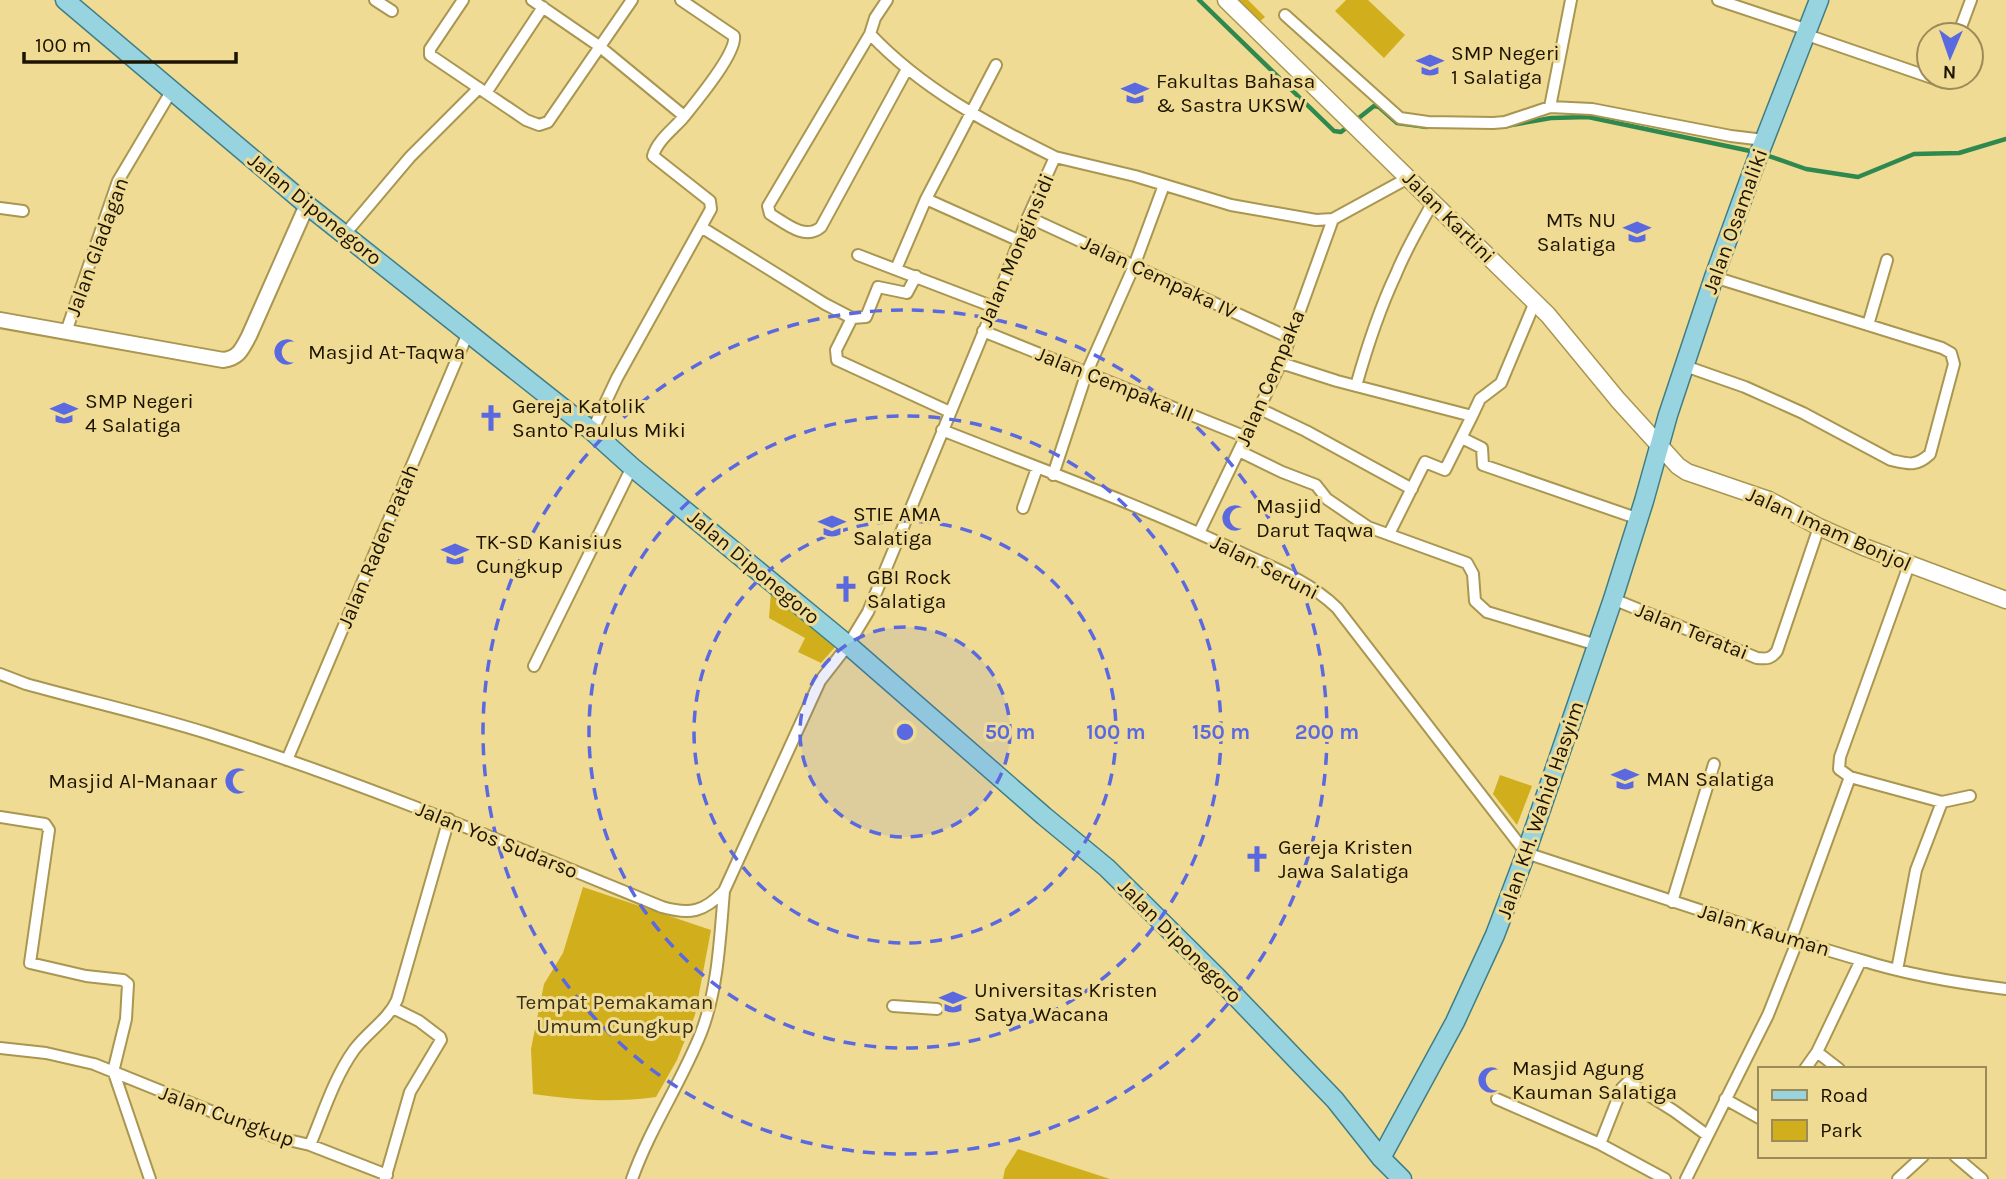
<svg xmlns="http://www.w3.org/2000/svg" width="2006" height="1179" viewBox="0 0 2006 1179" font-family="Karla,sans-serif">
<style>
.green{fill:#d1ae1c}
.lines{fill:none;stroke-linecap:round;stroke-linejoin:round}
.stream{stroke:#2f894e;stroke-width:4.5}
.minor-casing{stroke:#a99650;stroke-width:14}
.tertiary-casing{stroke:#a99650;stroke-width:18}
.secondary-casing{stroke:#a99650;stroke-width:19}
.primary-casing{stroke:#407e85;stroke-width:21}
.minor{stroke:#fff;stroke-width:10}
.tertiary{stroke:#fff;stroke-width:14}
.secondary{stroke:#fff;stroke-width:16}
.primary{stroke:#98d4e0;stroke-width:18}
.ring{fill:none;stroke:#5a69e0;stroke-width:3.5;stroke-dasharray:12 9}
.labels{text-anchor:middle;dominant-baseline:central;stroke-width:6;stroke-linejoin:round;paint-order:stroke}
.poi-label{font-size:21px;fill:#1c1400;stroke:#f0db94;text-anchor:start}
.street-label{font-size:21px;fill:#1c1400;stroke:#f0db94}
.park-label{font-size:21px;fill:#37301a;stroke:#f0db94}
.centre{fill:#5a69e0;stroke:#f0db94;stroke-width:3.5}
.ring-label{font-size:21px;text-anchor:middle;font-weight:bold;fill:#5a69e0;stroke:#f0db94;stroke-width:6;stroke-linejoin:round;paint-order:stroke}
</style>
<rect width="100%" height="100%" fill="#f0db94"/>
<path class="green" d="M1234,0H1248L1265,17L1258,23Z
M1346,0H1368L1405,35L1384,58L1335,11Z
M771,592L836,646L821,663L798,652L805,638L769,618Z
M1500,775L1532,786L1517,825L1493,794Z
M583,887L711,930L695,1015L677,1060L656,1097C614,1103 575,1100 533,1094L531,1049L544,984L563,953Z
M1018,1149L1110,1179H1003L1005,1169Z"/>
<g class="lines">
<path class="stream" d="M1199,0L1334,131L1341,132L1374,106L1379,107L1397,123L1427,127
M1506,126L1551,118L1588,117L1755,152
M1763,154L1806,169L1858,177L1914,154L1959,153L2006,139"/>
<defs>
<path id="minor" d="M375,0L392,11
M463,0L430,49V55L526,120L539,125L548,122L632,0
M532,0L599,46L684,116
M887,0L875,18L870,34C922,89 988,124 1055,157
M1718,0L1808,30
M1285,15L1400,118L1428,122L1493,123L1505,122L1550,107L1592,109L1731,136L1764,140
M870,34L768,206L770,214C785,223 805,241 821,227L907,69
M1807,35L1938,80L1942,77
M1958,35L1971,0
M486,93L543,7
M1550,107L1571,0
M926,199L1020,241
M0,208L23,211
M1028,217L1290,338
M701,227L825,304L852,318L866,317L878,287L907,293L916,276
M345,234L410,157L479,88
M858,255L994,307
M896,269L926,199L996,65
M852,318L836,350L837,360L950,412
M1868,325L1887,260
M983,331L1246,437
M66,332L118,181L172,90
M1281,363L1337,381L1472,416L1445,470L1425,462L1389,534
M1685,366L1745,387L1803,413L1891,460C1908,464 1916,467 1930,454L1954,364L1951,353L1942,348L1714,277
M1356,386C1367,347 1379,310 1396,274C1406,249 1420,226 1433,202
M1260,409L1306,431L1412,489
M1472,416L1480,399L1501,383L1535,302
M942,430C1040,469 1140,505 1235,550C1271,567 1308,580 1337,608L1526,853L1797,942C1819,947 1839,954 1861,960C1908,975 1957,983 2006,989
M592,431L617,378L711,209L710,201L653,156C657,141 672,130 683,118C695,103 737,53 734,36L681,0
M1462,438L1482,448L1483,465L1639,519
M1239,451L1282,472L1316,485L1327,499L1368,527L1467,563L1473,574L1475,601L1487,612L1597,645
M1053,475L1087,372L1134,266L1164,185
M1023,508L1037,468
M1199,533L1281,363L1333,219
M1909,565L1840,757L1839,769L1850,777L1942,802L1970,796
M1613,599L1757,658C1767,659 1771,659 1777,651L1819,527
M534,666L632,467
M0,674L26,684C87,701 150,715 210,734C364,783 513,846 662,907C690,915 704,912 724,891L820,681L848,645L868,612L994,307L1028,217L1055,157L1135,176L1231,205L1316,220L1333,219L1408,178
M287,760L468,333
M0,817L45,824L49,830L30,963L86,976L123,980L128,984L126,1019L113,1072
M1672,902L1714,764
M1791,939L1850,777
M1897,970L1916,870L1942,802
M893,1006L937,1009
M0,1048L46,1053L94,1064L275,1137L310,1145C323,1114 334,1078 354,1050C367,1032 388,1020 397,1000L449,819
M1805,1069L1817,1052
M1839,1069L1817,1052L1861,960
M114,1073L150,1179
M1497,1099L1600,1144L1665,1179
M1725,1099L1759,1118
M1600,1144L1622,1088L1628,1082L1674,1111L1707,1135
M310,1145L387,1175
M1955,1156L1982,1179
M385,1179L410,1092L441,1040L440,1037L419,1021L393,1008
M632,1179C650,1128 681,1083 701,1033C718,989 720,938 724,891
M1686,1179L1768,1015L1797,942
M1898,1179L1923,1156"/>
<path id="tertiary" d="M0,320L223,360C239,358 242,349 249,336L307,205"/>
<path id="secondary" d="M1226,0L1548,315L1618,400L1678,466L1687,472L1769,500L1819,527L1864,547L2006,600"/>
<path id="primary" d="M65,0L307,205L592,431L632,467L848,645L1044,816L1107,868L1218,978L1335,1100L1381,1158L1402,1179
M1381,1158L1455,1022L1495,935L1526,853L1613,599L1644,501L1668,415L1714,277L1757,159L1819,0"/>
</defs>
<use href="#minor" class="minor-casing"/>
<use href="#tertiary" class="tertiary-casing"/>
<use href="#secondary" class="secondary-casing"/>
<use href="#primary" class="primary-casing"/>
<use href="#minor" class="minor"/>
<use href="#tertiary" class="tertiary"/>
<use href="#secondary" class="secondary"/>
<use href="#primary" class="primary"/>
</g>
<circle cx="905" cy="732" r="105" fill="#5a69e0" fill-opacity=".12"/>
<g class="ring">
<circle cx="905" cy="732" r="105"/>
<circle cx="905" cy="732" r="211"/>
<circle cx="905" cy="732" r="316"/>
<circle cx="905" cy="732" r="422"/>
</g>
<defs>
<symbol id="school-bare" viewBox="-9 -9 18 18"><path d="M0-5L7-2L0 1L-7-2ZM-4 1L0 2.5L4 1V4Q0 6-4 4Z" fill="#5a69e0" stroke="#f0db94" stroke-width="2.5" paint-order="stroke"/></symbol>
<symbol id="university-bare" viewBox="-9 -9 18 18"><path d="M0-5L7-2L0 1L-7-2ZM-4 1L0 2.5L4 1V4Q0 6-4 4Z" fill="#5a69e0" stroke="#f0db94" stroke-width="2.5" paint-order="stroke"/></symbol>
<symbol id="mosque-bare" viewBox="-9 -9 18 18"><path d="M3.5-4.9A6 6 0 1 0 3.5 4.9A5 5 0 1 1 3.5-4.9Z" fill="#5a69e0" stroke="#f0db94" stroke-width="2.5" paint-order="stroke"/></symbol>
<symbol id="church-bare" viewBox="-9 -9 18 18"><path d="M-1.2-6h2.4v3.5h3.3v2.4h-3.3V6h-2.4V-.1h-3.3v-2.4h3.3Z" fill="#5a69e0" stroke="#f0db94" stroke-width="2.5" paint-order="stroke"/></symbol>
</defs>
<g fill-rule="evenodd">
<use href="#school-bare" x="1411" y="46" width="38" height="38"/>
<use href="#university-bare" x="1116" y="74" width="38" height="38"/>
<use href="#school-bare" x="1618" y="213" width="38" height="38"/>
<use href="#mosque-bare" x="268" y="333" width="38" height="38"/>
<use href="#school-bare" x="45" y="394" width="38" height="38"/>
<use href="#church-bare" x="472" y="399" width="38" height="38"/>
<use href="#mosque-bare" x="1216" y="499" width="38" height="38"/>
<use href="#university-bare" x="813" y="507" width="38" height="38"/>
<use href="#school-bare" x="436" y="535" width="38" height="38"/>
<use href="#church-bare" x="827" y="570" width="38" height="38"/>
<use href="#school-bare" x="1606" y="760" width="38" height="38"/>
<use href="#mosque-bare" x="219" y="762" width="38" height="38"/>
<use href="#church-bare" x="1238" y="840" width="38" height="38"/>
<use href="#university-bare" x="934" y="983" width="38" height="38"/>
<use href="#mosque-bare" x="1472" y="1061" width="38" height="38"/>
</g>
<g class="labels">
<g class="poi-label">
<text x="1451" y="53">SMP Negeri<tspan x="1451" dy="24">1 Salatiga</tspan></text>
<text x="1156" y="81">Fakultas Bahasa<tspan x="1156" dy="24">&amp; Sastra UKSW</tspan></text>
<text x="1616" y="220" text-anchor="end">MTs NU<tspan x="1616" dy="24">Salatiga</tspan></text>
<text x="308" y="352">Masjid At-Taqwa</text>
<text x="85" y="401">SMP Negeri<tspan x="85" dy="24">4 Salatiga</tspan></text>
<text x="512" y="406">Gereja Katolik<tspan x="512" dy="24">Santo Paulus Miki</tspan></text>
<text x="1256" y="506">Masjid<tspan x="1256" dy="24">Darut Taqwa</tspan></text>
<text x="853" y="514">STIE AMA<tspan x="853" dy="24">Salatiga</tspan></text>
<text x="476" y="542">TK-SD Kanisius<tspan x="476" dy="24">Cungkup</tspan></text>
<text x="867" y="577">GBI Rock<tspan x="867" dy="24">Salatiga</tspan></text>
<text x="1646" y="779">MAN Salatiga</text>
<text x="217" y="781" text-anchor="end">Masjid Al-Manaar</text>
<text x="1278" y="847">Gereja Kristen<tspan x="1278" dy="24">Jawa Salatiga</tspan></text>
<text x="974" y="990">Universitas Kristen<tspan x="974" dy="24">Satya Wacana</tspan></text>
<text x="1512" y="1068">Masjid Agung<tspan x="1512" dy="24">Kauman Salatiga</tspan></text>
</g>
<g class="street-label">
<text transform="translate(315 209) rotate(39)">Jalan Diponegoro</text>
<text transform="translate(1449 217) rotate(45)">Jalan Kartini</text>
<text transform="translate(1735 221) rotate(-70)">Jalan Osamaliki</text>
<text transform="translate(97 247) rotate(-70)">Jalan Gladagan</text>
<text transform="translate(1016 250) rotate(-67)">Jalan Monginsidi</text>
<text transform="translate(1159 277) rotate(25)">Jalan Cempaka IV</text>
<text transform="translate(1270 378) rotate(-67)">Jalan Cempaka</text>
<text transform="translate(1115 384) rotate(22)">Jalan Cempaka III</text>
<text transform="translate(1829 529) rotate(24)">Jalan Imam Bonjol</text>
<text transform="translate(378 546) rotate(-67)">Jalan Raden Patah</text>
<text transform="translate(754 567) rotate(40)">Jalan Diponegoro</text>
<text transform="translate(1265 567) rotate(27)">Jalan Seruni</text>
<text transform="translate(1692 631) rotate(22)">Jalan Teratai</text>
<text transform="translate(1540 810) rotate(-71)">Jalan KH. Wahid Hasyim</text>
<text transform="translate(497 840) rotate(22)">Jalan Yos Sudarso</text>
<text transform="translate(1764 930) rotate(17)">Jalan Kauman</text>
<text transform="translate(1180 941) rotate(45)">Jalan Diponegoro</text>
<text transform="translate(227 1116) rotate(20)">Jalan Cungkup</text>
</g>
<g class="park-label">
<text x="615" y="1002">Tempat Pemakaman<tspan x="615" dy="24">Umum Cungkup</tspan></text>
</g>
</g>
<circle cx="905" cy="732" r="10" class="centre"/>
<g class="ring-label">
<text x="1010" y="739">50 m</text>
<text x="1116" y="739">100 m</text>
<text x="1221" y="739">150 m</text>
<text x="1327" y="739">200 m</text>
</g>
<rect x="1758" y="1067" width="228" height="91" fill="#f0db94" stroke="#9b8b59" stroke-width="2"/>
<rect x="1772" y="1090" width="35" height="10" fill="#98d4e0" stroke="#9b8b59" stroke-width="2"/>
<text x="1820" y="1102" font-size="21" fill="#1c1400">Road</text>
<rect x="1772" y="1120" width="35" height="21" fill="#d1ae1c" stroke="#9b8b59" stroke-width="2"/>
<text x="1820" y="1137" font-size="21" fill="#1c1400">Park</text>
<g transform="translate(1950 56) rotate(182)"><circle r="33" fill="#f0db94" stroke="#9b8b59" stroke-width="2"/>
<path d="M0-5L12 26L0 18L-12 26Z" fill="#5a69e0"/>
<text y="-10" font-size="19" font-weight="bold" text-anchor="middle" fill="#1c1400">N</text>
</g>
<path d="M24 52v10h212v-10" fill="none" stroke="#1c1400" stroke-width="3.5"/>
<text x="35" y="52" font-size="21" fill="#1c1400" stroke="#f0db94" stroke-width="5" paint-order="stroke">100 m</text>
</svg>
